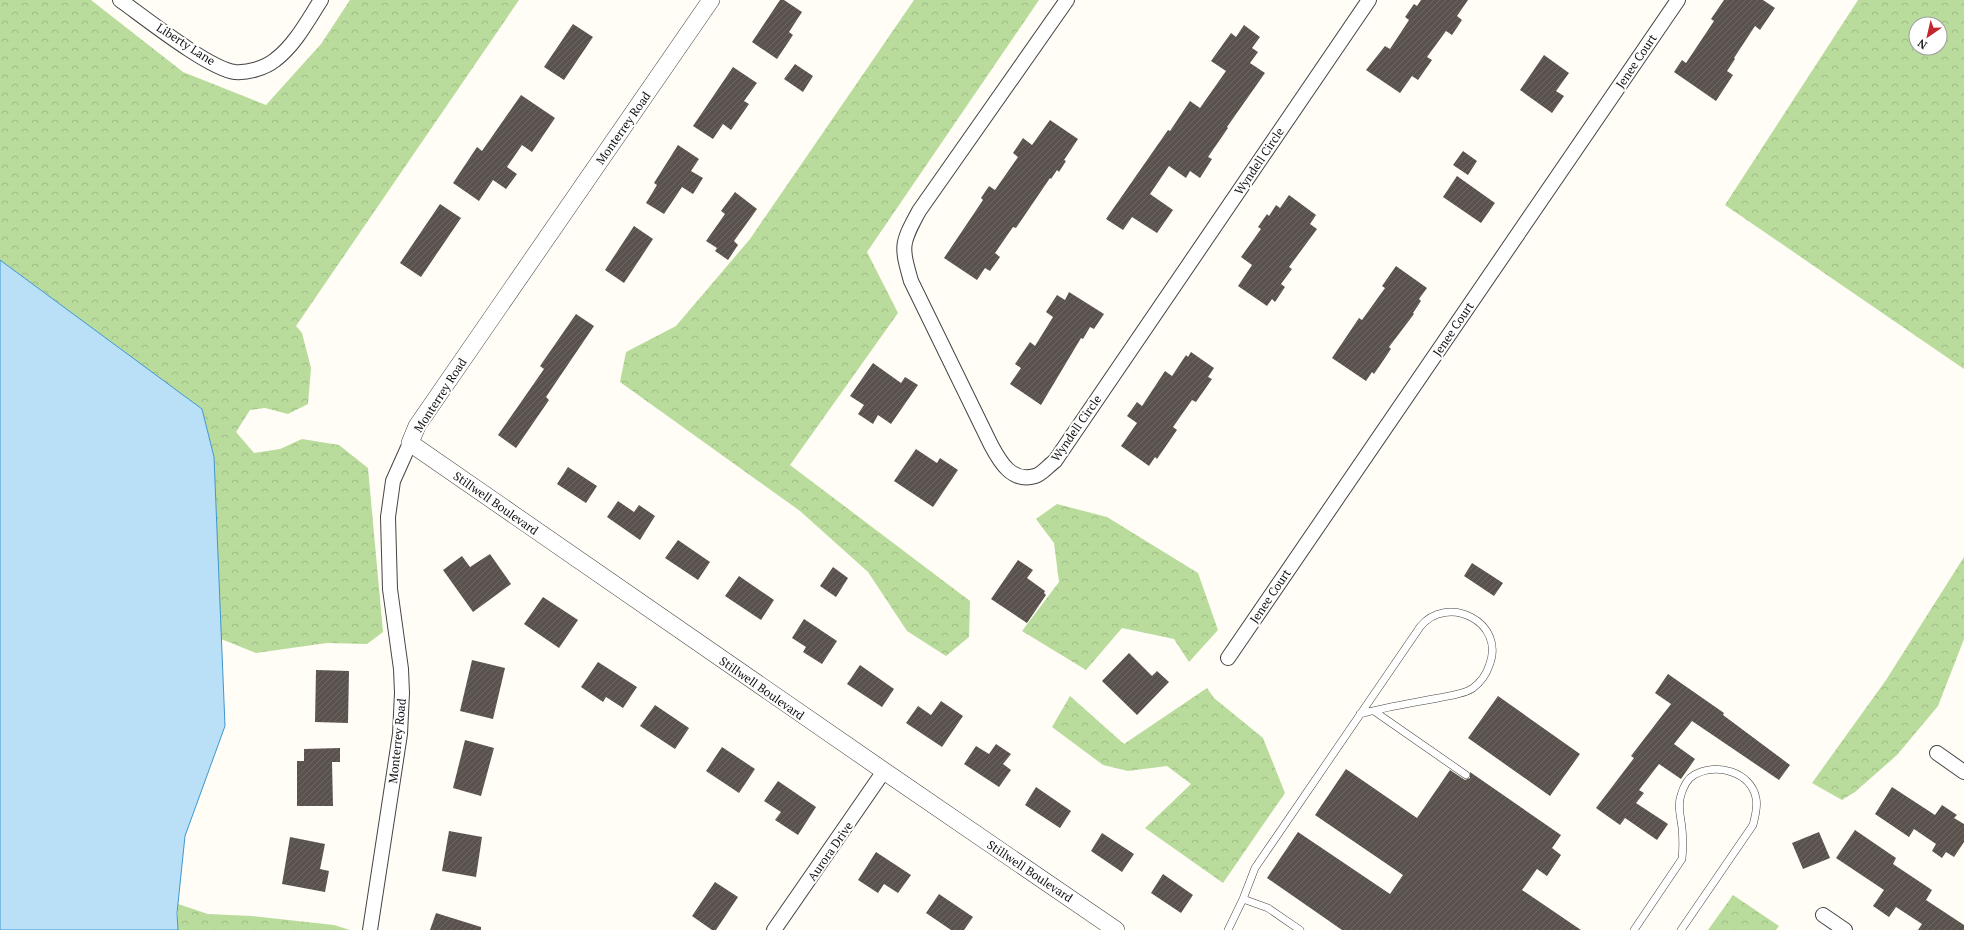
<svg xmlns="http://www.w3.org/2000/svg" width="1964" height="930" viewBox="0 0 1964 930" font-family="'PT Serif',serif">
<style>
.forest{fill:url(#forest-crowns);fill-rule:evenodd}
.water{fill:#b9e0f7;stroke:#3f96cf}
.building{fill:url(#building-hatch)}
.lines{fill:none;stroke-linecap:round;stroke-linejoin:round}
.service-casing{stroke:#444;stroke-width:8}
.minor-casing{stroke:#444;stroke-width:16}
.tertiary-casing{stroke:#444;stroke-width:18}
.service{stroke:#fff;stroke-width:7}
.minor{stroke:#fff;stroke-width:14}
.tertiary{stroke:#fff;stroke-width:17}
.labels{text-anchor:middle;dominant-baseline:central;stroke-width:4;stroke-linejoin:round;paint-order:stroke}
.street-label{font-size:12px;fill:#111;stroke:#fff}
</style>
<defs>
<pattern id="forest-crowns" width="20" height="18" patternUnits="userSpaceOnUse"><rect width="20" height="18" fill="#b9dc9c"/><path d="M2 6a3 3 0 1 1 6 0M12 15a3 3 0 1 1 6 0" fill="none" stroke="#9ebc85"/></pattern>
<pattern id="building-hatch" width="6" height="6" patternUnits="userSpaceOnUse"><rect width="6" height="6" fill="#5a524d"/><path d="M-1 1l2-2M0 6l6-6M5 7l2-2" fill="none" stroke="#6d6662"/></pattern>
</defs>
<rect width="100%" height="100%" fill="#fffdf5"/>
<path class="forest" d="M0,0H91L183,72L266,105L321,44L350,0H519L296,326L302,333L311,368L308,404L288,414L265,408L250,410L236,432L254,453L280,449L302,439L339,445L368,468L383,632L367,644L327,643L256,653L221,639L214,457L202,409L0,260Z
M914,0H1039L867,252L898,313L790,465L970,601L969,637L946,656L907,631L868,572L800,511L620,382L626,352L676,326L750,239Z
M1858,0H1964V369L1725,205ZM1916,24H1940V48H1916Z
M1057,504L1107,517L1198,573L1218,630L1189,662L1174,639L1122,628L1086,670L1022,631L1059,582L1054,543L1036,519Z
M1964,557V639L1938,706L1897,755L1855,792L1842,800L1812,783L1886,680Z
M1207,688L1214,698L1263,738L1285,793L1223,883L1145,828L1191,784L1167,766L1128,771L1103,765L1052,727L1070,696L1124,744Z
M1733,895L1779,926L1776,930H1708Z
M178,904L208,914L252,916L334,925L350,930H178Z"/>
<path class="water" d="M0,260L202,409L214,457L225,726L185,836L177,913L178,930H0Z"/>
<path class="building" d="M780,0H784L802,12L789,32L793,35L777,59L752,42Z
M1421,0H1468L1457,16L1462,20L1452,35L1446,31L1427,57L1432,60L1418,80L1412,76L1400,93L1366,70L1385,46L1390,49L1409,20L1405,17L1414,4L1417,6Z
M1724,0H1763L1775,8L1760,30L1755,26L1734,58L1735,59L1727,71L1733,75L1716,101L1674,72L1682,60L1686,63L1714,21L1711,19Z
M573,24L593,37L564,80L544,67Z
M1244,25L1260,37L1252,48L1258,52L1250,63L1265,73L1227,127L1228,128L1208,157L1212,159L1200,178L1190,171L1186,178L1169,166L1150,194L1173,210L1157,233L1132,217L1123,230L1106,219L1168,130L1170,131L1190,101L1200,108L1226,71L1211,61L1231,33L1236,37Z
M1544,55L1569,73L1556,91L1564,96L1552,113L1520,90Z
M795,64L813,76L803,92L784,79Z
M733,67L757,83L744,101L749,104L731,130L723,124L713,139L693,126Z
M521,95L555,118L532,152L522,145L507,167L517,174L506,189L493,180L479,201L453,183L477,147L482,151Z
M1050,120L1078,139L1064,160L1066,161L1059,172L1057,170L1051,179L1050,178L1016,228L1013,227L995,253L1000,257L990,271L985,268L977,280L944,258L983,200L981,198L989,186L995,190L1018,157L1013,153L1023,138L1032,145Z
M678,145L699,159L691,171L703,178L693,194L682,187L664,214L646,203L657,185L654,183Z
M1463,151L1477,161L1468,175L1453,165Z
M1457,176L1495,203L1481,223L1443,197Z
M735,192L757,209L734,241L738,245L728,260L715,251L717,248L706,241L725,214L721,211Z
M1289,195L1316,215L1310,224L1317,229L1289,267L1292,269L1281,284L1285,287L1275,302L1272,299L1267,306L1238,286L1252,265L1241,257L1261,229L1258,227L1267,214L1269,216L1276,205L1280,208Z
M440,204L461,218L421,277L400,263Z
M634,226L653,239L624,283L605,270Z
M1396,266L1427,288L1419,299L1421,301L1413,313L1414,314L1389,347L1391,349L1374,374L1372,372L1366,381L1332,358L1359,318L1362,320L1385,288L1382,286Z
M1069,292L1104,314L1094,329L1090,327L1083,339L1081,338L1041,405L1010,384L1021,368L1015,364L1030,342L1035,346L1053,317L1046,312L1057,295L1065,300Z
M576,314L594,326L546,397L549,400L516,448L498,435L544,369L540,366Z
M1191,352L1214,368L1208,377L1212,379L1196,402L1192,400L1173,427L1177,430L1157,459L1155,457L1149,466L1121,446L1137,423L1127,416L1137,402L1142,406L1165,371L1172,376L1186,355L1188,357Z
M873,363L901,383L905,377L918,385L891,424L878,415L873,424L858,414L864,405L850,396Z
M916,449L937,463L940,458L958,470L933,507L894,481Z
M568,467L597,486L586,503L557,484Z
M618,501L634,512L639,505L655,516L640,540L607,517Z
M678,540L710,562L698,580L665,558Z
M490,554L511,584L473,612L443,570L462,556L470,567Z
M1018,560L1033,570L1027,578L1045,591L1044,593L1046,595L1027,623L991,599Z
M1472,563L1503,583L1494,596L1464,576Z
M833,567L848,578L836,597L820,586Z
M739,576L774,600L761,620L725,596Z
M543,597L578,620L559,648L524,624Z
M804,619L837,641L822,664L803,652L806,647L792,638Z
M1129,653L1152,676L1157,671L1169,682L1137,715L1102,681Z
M472,660L505,668L493,719L460,711Z
M598,662L637,687L623,708L606,697L603,702L581,687Z
M860,665L894,689L882,707L847,684Z
M316,670L349,671L348,723L315,722Z
M1668,674L1724,713L1723,715L1790,765L1779,780L1692,721L1674,744L1695,759L1681,779L1659,764L1639,790L1644,793L1636,803L1668,824L1657,840L1625,818L1620,825L1596,808L1634,758L1631,756L1671,704L1655,693Z
M1498,696L1580,754L1550,796L1468,738Z
M941,701L963,716L942,747L906,723L918,706L931,715Z
M655,705L689,728L675,749L640,726Z
M465,740L494,748L481,796L453,788Z
M996,744L1011,754L1003,764L1011,770L999,787L964,764L976,746L989,754Z
M722,747L755,769L739,793L706,771Z
M340,748V762H332L333,806H297V761H304V749Z
M1346,769L1417,818L1450,770L1465,780L1470,778V772L1561,835L1552,848L1561,855L1547,876L1537,869L1522,890L1581,930H1342L1267,878L1298,832L1390,894L1403,875L1315,815Z
M778,781L816,807L798,835L775,820L781,812L764,801Z
M1036,787L1071,811L1060,828L1025,805Z
M1892,787L1935,815L1942,805L1957,815L1954,818L1964,824V842L1954,857L1946,852L1942,858L1932,851L1936,844L1914,829L1909,837L1875,814Z
M1855,830L1896,858L1893,864L1932,890L1926,900L1964,925V930H1918L1922,924L1896,907L1889,917L1873,906L1884,890L1836,858Z
M449,831L482,837L476,877L442,871Z
M1819,832L1830,858L1803,869L1792,843Z
M1102,833L1134,854L1122,872L1091,851Z
M290,837L325,844L320,869L329,871L325,892L282,884Z
M876,852L911,875L898,893L884,884L878,893L858,880Z
M1163,874L1193,895L1181,913L1151,893Z
M715,882L738,897L716,930H712L692,916Z
M939,894L973,917L964,930H951L926,913Z
M436,913L481,927V930H430Z"/>
<g class="lines">
<defs>
<path id="service" d="M1374,711L1466,775
M1243,899L1268,908L1300,930
M1228,930L1243,899L1255,868L1420,627C1447,593 1507,622 1489,666C1486,675 1481,682 1473,688C1465,694 1448,696 1438,698C1412,703 1386,707 1360,714
M1634,930L1682,859C1683,849 1683,838 1682,828C1681,818 1677,805 1681,795C1683,788 1687,779 1694,775C1716,762 1751,772 1756,798C1758,807 1755,817 1753,825L1681,930"/>
<path id="minor" d="M120,0C144,17 209,69 235,72C248,73 265,68 275,60C295,45 308,20 321,0
M1067,0L919,211C901,244 901,246 911,281L991,445C1000,462 1012,483 1035,476C1041,475 1049,465 1055,461L1369,0
M1228,658L1678,0
M1937,753L1964,772
M1823,915L1845,930
M370,930L400,734L402,693L401,669L390,589L388,517L393,481L410,443
M774,930L884,771"/>
<path id="tertiary" d="M711,0L417,426L410,443L884,771L1116,930"/>
</defs>
<use href="#service" class="service-casing"/>
<use href="#minor" class="minor-casing"/>
<use href="#tertiary" class="tertiary-casing"/>
<use href="#service" class="service"/>
<use href="#minor" class="minor"/>
<use href="#tertiary" class="tertiary"/>
</g>
<g class="labels">
<g class="street-label">
<text transform="translate(186 44) rotate(33)">Liberty Lane</text>
<text transform="translate(1636 61) rotate(-56)">Jenee Court</text>
<text transform="translate(623 128) rotate(-55)">Monterrey Road</text>
<text transform="translate(1259 161) rotate(-56)">Wyndell Circle</text>
<text transform="translate(1453 329) rotate(-56)">Jenee Court</text>
<text transform="translate(440 395) rotate(-57)">Monterrey Road</text>
<text transform="translate(1076 428) rotate(-55)">Wyndell Circle</text>
<text transform="translate(496 503) rotate(35)">Stillwell Boulevard</text>
<text transform="translate(1270 596) rotate(-56)">Jenee Court</text>
<text transform="translate(762 688) rotate(35)">Stillwell Boulevard</text>
<text transform="translate(397 741) rotate(-84)">Monterrey Road</text>
<text transform="translate(830 851) rotate(-55)">Aurora Drive</text>
<text transform="translate(1030 871) rotate(34)">Stillwell Boulevard</text>
</g>
</g>
<g transform="translate(1928 36) rotate(214)"><circle r="19" fill="#ffffff" stroke="#a0a0a0"/>
<path d="M0-3L7 15L0 10L-7 15Z" fill="#c4262e"/>
<text y="-6" font-size="11" font-weight="bold" text-anchor="middle" fill="#111111">N</text>
</g>
</svg>
